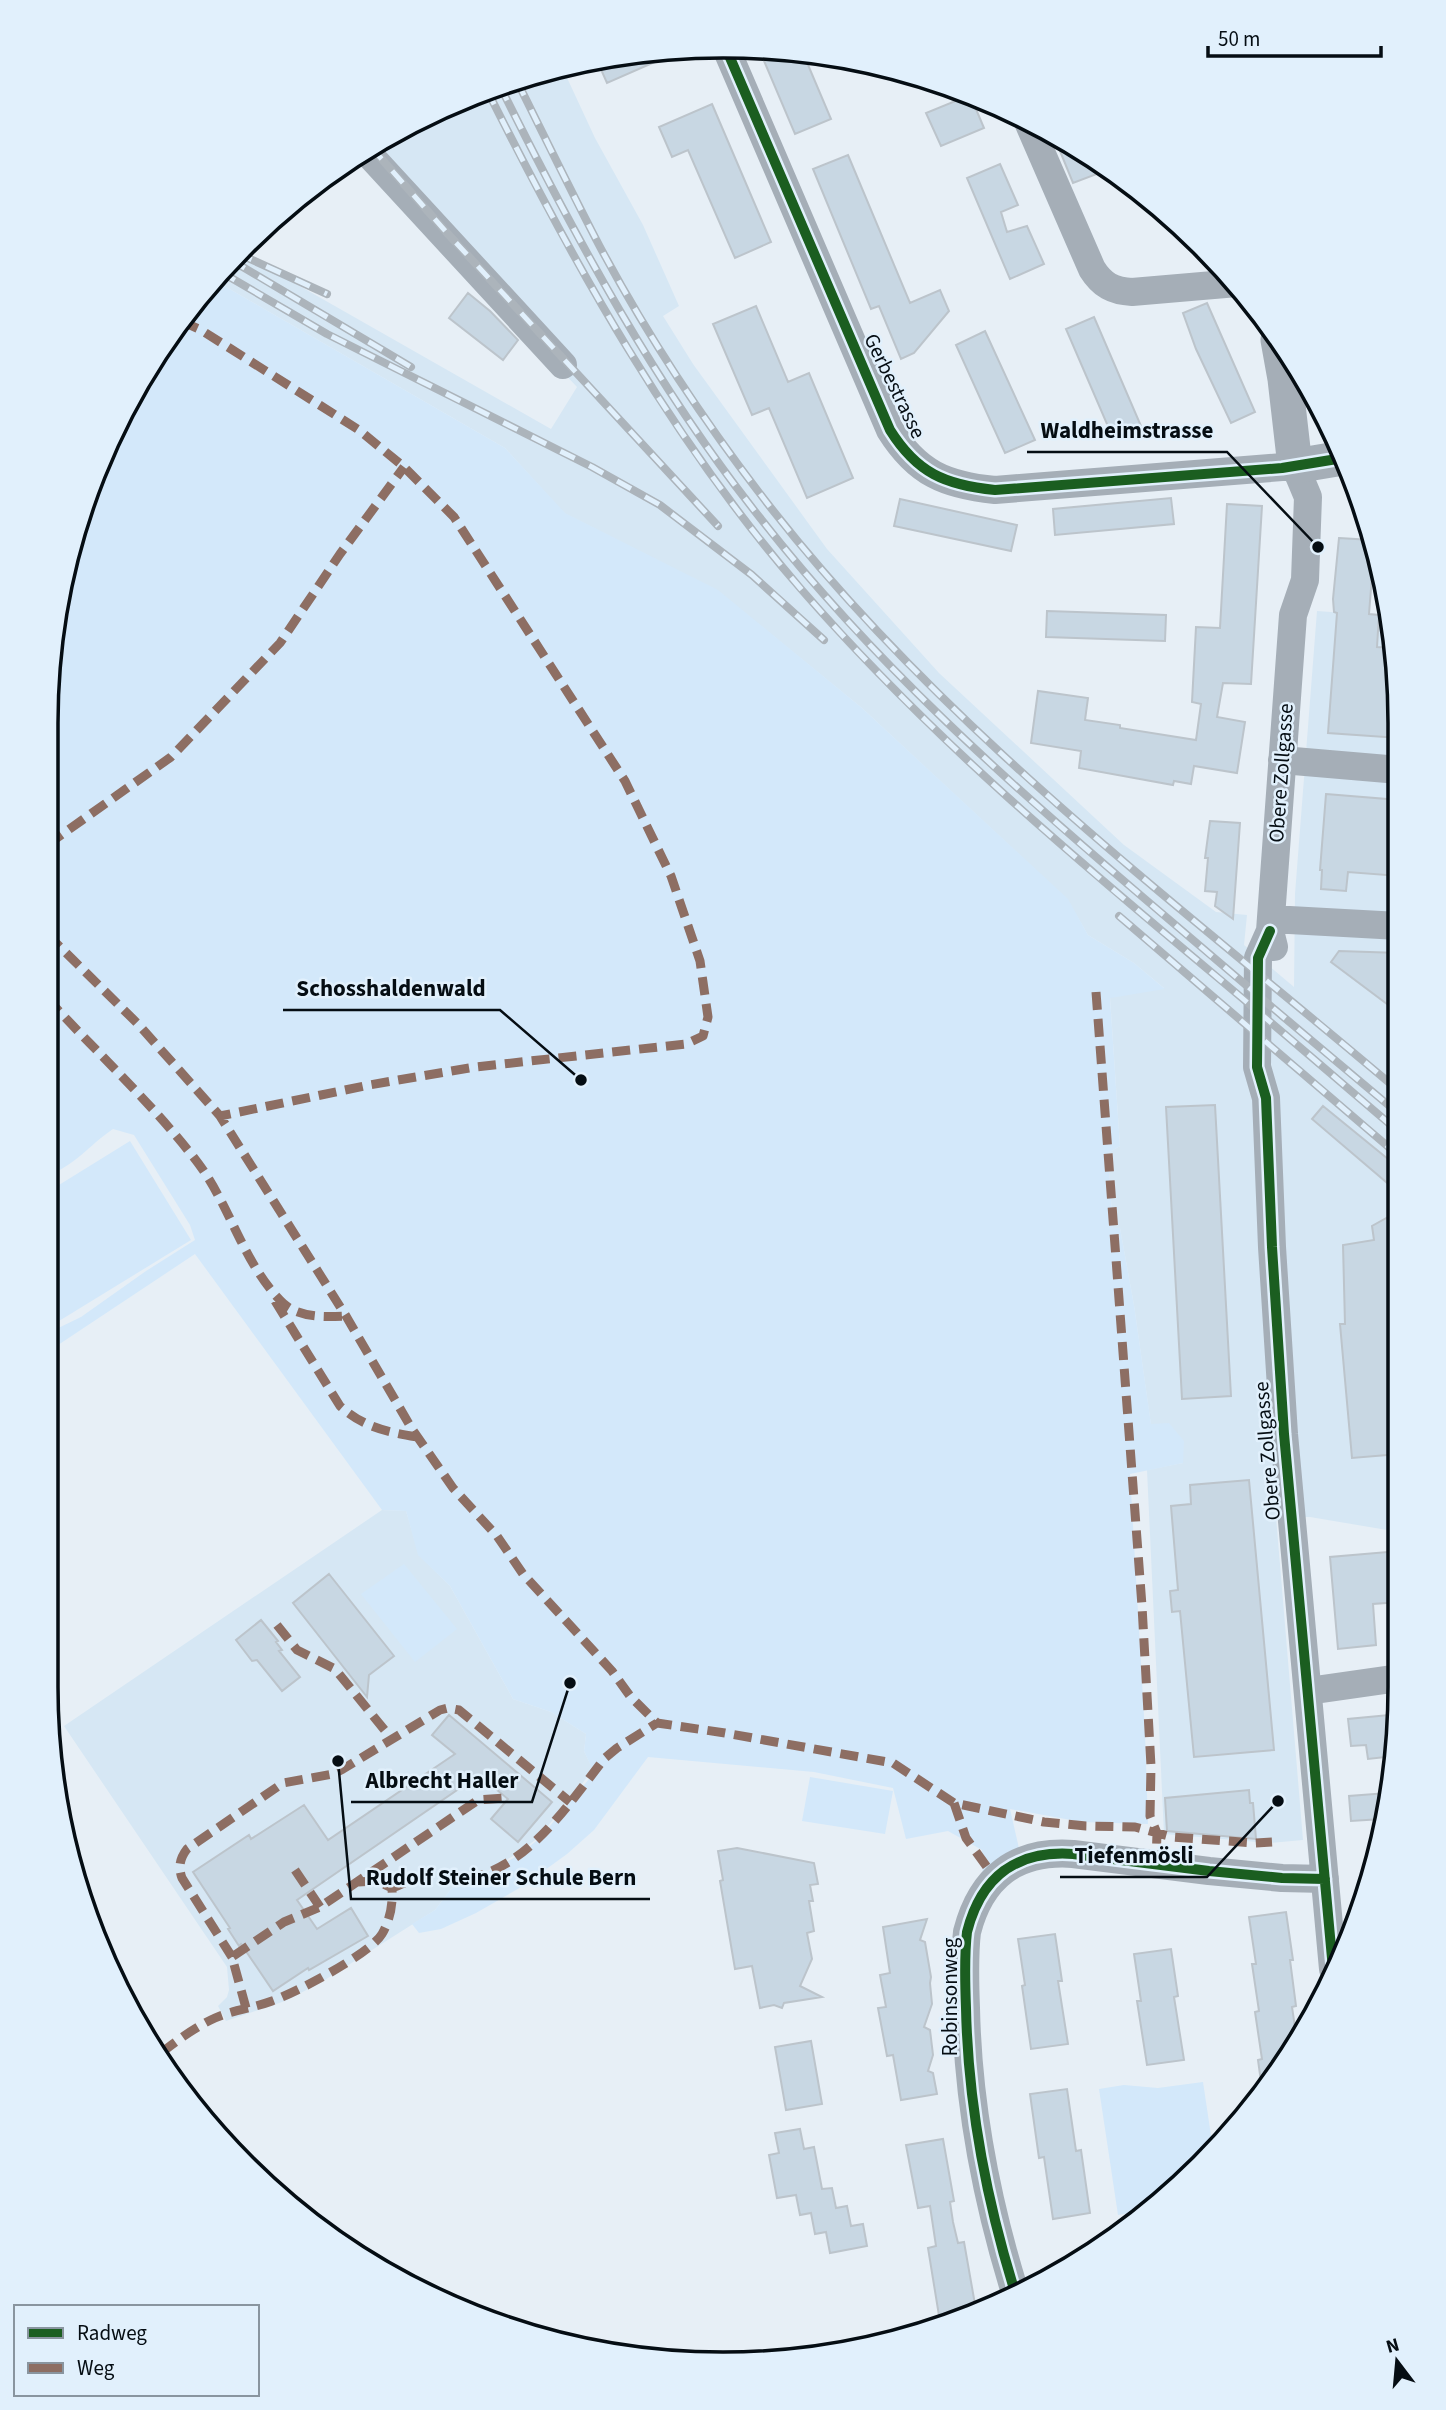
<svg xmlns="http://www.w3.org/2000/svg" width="1446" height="2410" viewBox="0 0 1446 2410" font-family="'Source Sans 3',sans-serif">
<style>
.built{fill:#d6e7f4}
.green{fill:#d3e8fa}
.building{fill:#c8d7e3;stroke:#bcc4cb;stroke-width:2}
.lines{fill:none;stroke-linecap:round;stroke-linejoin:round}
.minor{stroke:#a5aeb7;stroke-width:28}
.tertiary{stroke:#a5aeb7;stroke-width:35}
.rail-casing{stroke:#acb4bb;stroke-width:8}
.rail{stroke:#e1f0fc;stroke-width:5;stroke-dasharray:16;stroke-linecap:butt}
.quiet{stroke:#8d6e63;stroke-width:9;stroke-dasharray:18 9;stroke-linecap:butt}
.cycleway-casing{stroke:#e1f0fc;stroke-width:15}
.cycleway{stroke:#1b5e20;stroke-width:10}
.labels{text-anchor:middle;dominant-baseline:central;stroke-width:5;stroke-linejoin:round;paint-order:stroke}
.street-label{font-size:21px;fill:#050d13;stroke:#e1f0fc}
.rim{fill:none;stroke:#050d13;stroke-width:3.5}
.leader{fill:none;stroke:#050d13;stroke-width:2.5}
.callout-dot{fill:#050d13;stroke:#e1f0fc;stroke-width:2.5}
.callout-label{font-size:23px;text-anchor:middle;font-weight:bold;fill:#050d13;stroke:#e1f0fc;stroke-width:5;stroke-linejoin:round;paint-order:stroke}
</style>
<rect width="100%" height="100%" fill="#e7eff6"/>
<path class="built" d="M562,67L595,138L643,225L679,306L663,316L693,364L827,549L939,673L1124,845L1216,912L1247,915L1244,945L1294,987L1295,894L1317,611L1387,616L1399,678V1532L1310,1517H1276L1303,1840L1269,1843L1164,1834L1147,1470L1183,1463L1151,1425L1134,1305L1120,1228L1113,1229L1108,1153L1120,1146L1110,997L1164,988L1134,963L1088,935L1067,899L862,708L718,591L564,513L505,448L214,280L238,251L551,429L577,387L356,154L464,97Z
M382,1510L406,1511L419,1555L450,1586L513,1699L551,1712L586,1734L584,1751L593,1770L539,1837L518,1853L484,1873L467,1877L451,1889L435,1910L320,1983L285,2001L226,2021L218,2006L227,1997L229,1990L227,1967L64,1726Z"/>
<path class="green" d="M214,280L505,448L565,513L718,590L862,708L1068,899L1088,935L1134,963L1165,989L1110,998L1120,1146L1108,1153L1113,1228H1120L1134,1305L1151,1424L1169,1423L1184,1441L1183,1463L1130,1474L1145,1733L1148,1824L1082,1822L1010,1809L1021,1857L983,1889L982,1850L948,1831L906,1839L893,1788L814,1772L648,1757L594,1830L567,1854L523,1886L476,1913L441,1929L419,1933L412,1924L435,1910L451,1889L466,1879L484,1874L519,1855L540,1838L594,1773L584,1751L586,1734L551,1712L513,1699L450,1586L418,1555L406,1511L382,1510L195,1254L46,1353V1334L81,1317L146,1271L195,1240L190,1225L134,1135L113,1129C88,1146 75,1166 46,1176L47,678L82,505L160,346Z
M130,1141L191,1240L46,1329V1193Z
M404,1564L457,1629L415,1662L361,1594Z
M810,1777L893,1791L885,1834L802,1821Z
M1203,2082L1212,2142L1149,2210L1118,2215L1099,2089L1124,2085L1158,2088Z"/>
<path class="building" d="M759,49L803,53L831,119L795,134Z
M671,51L673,54L607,83L596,58Z
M970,95L984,128L941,146L926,113Z
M712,104L771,242L735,258L688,150L672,157L659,127Z
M1074,146L1100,160L1110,169L1073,183L1060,151Z
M848,155L910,303L940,290L949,311L914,353L901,359L879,306L871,309L813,169Z
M1000,164L1018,205L1001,212L1007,232L1027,226L1044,264L1010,279L967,178Z
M468,293L490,311L518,340L503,360L449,318Z
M1207,303L1255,412L1231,423L1196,349L1183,313Z
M756,306L788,382L809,373L853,478L807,498L769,408L752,415L713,324Z
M1094,317L1141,426L1113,438L1066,329Z
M985,331L1035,440L1005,453L956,345Z
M1171,498L1174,524L1055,535L1053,509Z
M900,499L1017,525L1011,551L894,526Z
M1227,504L1262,506L1251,684L1223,683L1217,717L1245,722L1237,773L1194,766L1191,784L1174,781L1173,785L1079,768L1081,751L1031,743L1038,691L1088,698L1085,720L1120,725V728L1196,740L1201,704L1192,702L1196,627L1220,628Z
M1339,538L1372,540L1374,551L1369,614L1379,615L1377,647L1393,648L1399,678V738L1328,733L1337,613L1334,612L1333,599Z
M1047,611L1166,615L1165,641L1046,637Z
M1326,794L1399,800V876L1348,872L1346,891L1321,889L1322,870H1320Z
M1210,821L1240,823L1233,919L1215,906L1217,892L1205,891L1208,858H1205Z
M1339,951L1399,953V1013L1331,962Z
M1215,1105L1231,1396L1182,1399L1166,1107Z
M1323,1106L1399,1168V1193L1312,1119Z
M1399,1211V1311L1394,1306L1399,1364V1454L1352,1458L1340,1324H1345L1343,1245L1374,1240L1372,1226Z
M1249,1480L1274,1750L1194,1757L1180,1611L1172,1612L1170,1591L1178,1590L1171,1506L1191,1504L1190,1485Z
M1399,1551V1602L1373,1604L1376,1645L1338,1649L1330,1557Z
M329,1574L394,1656L369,1675L367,1697L293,1603Z
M261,1620L278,1641L276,1642L282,1650L279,1651L300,1677L282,1691L257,1660L252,1661L236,1640Z
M1399,1714V1732L1394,1756L1368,1759L1366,1745L1351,1746L1348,1719Z
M449,1715L552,1802L518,1842L491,1819L508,1799L479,1775L297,1900L317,1929L351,1908L368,1936L309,1970L308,1968L273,1991L241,1944L239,1946L228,1929L230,1928L193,1872L249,1835L251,1839L304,1805L328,1840L455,1754L432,1735Z
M1249,1790L1250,1803H1253L1256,1839L1167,1831L1165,1798Z
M1387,1793L1382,1819L1351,1821L1349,1796Z
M737,1848L814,1863L818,1884L810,1885L813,1901H809L814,1931L807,1933L812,1959L800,1986L822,1997L784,2003L782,2008L774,2005L760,2008L752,1966L735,1969L720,1881L723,1880L718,1851Z
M1286,1912L1293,1960H1290L1296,2006L1292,2007L1297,2041L1286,2064L1262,2089L1258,2060L1262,2059L1255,2012L1259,2011L1252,1964H1256L1249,1917Z
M927,1919L920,1940L925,1942L931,1977L930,1983L932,2004L924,2027L930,2030L933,2055L928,2071L933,2073L937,2094L901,2100L893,2055L887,2056L878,2008L886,2007L880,1975L890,1973L883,1927Z
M1055,1934L1062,1981H1058L1068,2044L1031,2049L1022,1986L1025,1985L1018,1939Z
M1171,1949L1178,1996L1174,1997L1184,2060L1147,2065L1137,2001H1141L1134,1954Z
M811,2041L822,2104L786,2110L775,2047Z
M1067,2089L1076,2151L1081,2150L1090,2213L1053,2219L1044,2157L1039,2158L1030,2094Z
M800,2129L804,2149L814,2147L822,2189L832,2188L836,2208L847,2206L851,2226L863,2224L867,2246L830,2253L826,2232L815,2234L811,2213L800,2215L796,2195L777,2198L769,2155L779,2153L775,2133Z
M943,2139L954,2201L950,2202L953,2222L958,2243L964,2242L976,2310L941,2328L928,2248L936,2246L930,2206L918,2208L906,2145Z"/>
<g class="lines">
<path class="minor" d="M725,46L890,430C917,473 945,485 995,490L1295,466
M1028,122L1092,269C1102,285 1113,291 1132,292L1237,283
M365,150L563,365
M1282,760L1399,770
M1271,919L1399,926
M1270,931L1258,958L1257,1067L1266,1098L1272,1247L1284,1434L1333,1969
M1274,947L1270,931L1293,615L1305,580L1308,497L1295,466
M1308,1691L1399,1678
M1014,2289C986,2198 968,2104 966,2008C965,1983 964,1957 967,1932C981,1877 1016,1850 1073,1854L1209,1871L1282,1878L1325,1879"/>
<path class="tertiary" d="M1278,340L1285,379L1295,466L1343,458"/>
<defs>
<path id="rail" d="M517,81C544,136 571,191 599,245C648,337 707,426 771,508C948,734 1181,906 1399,1091
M500,86C575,237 656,387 761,519C873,662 1007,782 1145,899C1229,971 1314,1043 1399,1114
M487,90C575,266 671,439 801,589C926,733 1071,855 1217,977C1278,1028 1338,1080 1399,1132
M371,147L448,234L718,526
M237,253L327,294
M231,260L411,367
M221,272L327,334L592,467L660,505L752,575L824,640
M1119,916L1399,1156"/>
</defs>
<use href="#rail" class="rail-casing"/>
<use href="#rail" class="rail"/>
<path class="quiet" d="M181,321L201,330L359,430L404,467L454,517L625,781L671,876L700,961L708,1017L703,1036L686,1044L475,1067L369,1085L220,1116
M47,845L171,757L280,643L340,554L404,467
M47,934L138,1024L220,1116L346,1316L412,1429L453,1488L497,1536L523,1574L612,1671L630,1696L657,1723L725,1733L893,1763L954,1803L1044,1822L1086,1826L1135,1827L1172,1837L1255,1843L1272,1842
M1096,992L1142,1606L1151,1766L1150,1816L1157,1833L1156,1863
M47,998C97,1053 153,1104 198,1163C231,1207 244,1266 284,1304C300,1318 326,1317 346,1316
M275,1301L340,1406C363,1427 387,1432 417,1437
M277,1625L297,1650L335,1669L391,1738
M954,1803L966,1838L995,1878
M295,1870L320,1907
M358,1882L377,1881L392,1888
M232,1957L182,1878C178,1867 180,1858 187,1849L283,1783L333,1774L343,1769L440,1710L448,1708L459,1710L570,1802
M246,2008L232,1957L284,1922L320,1907L478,1800L506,1798
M161,2053C178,2040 195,2027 215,2018C233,2010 253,2008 272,2001C295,1993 370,1954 382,1934C390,1920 393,1905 392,1888C405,1883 418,1877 433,1876C446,1875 458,1881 471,1878C531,1864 569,1803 605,1758L617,1748L657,1723"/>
<defs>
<path id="cycleway" d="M725,46L890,430C917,473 945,485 995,490L1282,468L1343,458
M1270,931L1258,958L1257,1067L1266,1098L1272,1247L1284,1434L1333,1969
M1014,2289C986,2198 968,2104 966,2008C965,1983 964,1957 967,1932C981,1877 1016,1850 1073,1854L1209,1871L1282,1878L1325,1879"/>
</defs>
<use href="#cycleway" class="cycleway-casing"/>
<use href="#cycleway" class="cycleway"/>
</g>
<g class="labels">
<g class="street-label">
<text transform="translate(895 386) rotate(64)">Gerbestrasse</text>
<text transform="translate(1281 773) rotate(-86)">Obere Zollgasse</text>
<text transform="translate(1267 1451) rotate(-95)">Obere Zollgasse</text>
<text transform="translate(950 1997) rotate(-90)">Robinsonweg</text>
</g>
</g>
<path d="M0 0H1446V2410H0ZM723 58H723A665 665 0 0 1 1388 723V1687A665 665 0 0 1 723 2352H723A665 665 0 0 1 58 1687V723A665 665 0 0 1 723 58Z" fill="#e1f0fc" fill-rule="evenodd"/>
<path class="rim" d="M723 58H723A665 665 0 0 1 1388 723V1687A665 665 0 0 1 723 2352H723A665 665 0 0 1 58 1687V723A665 665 0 0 1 723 58Z"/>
<path class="leader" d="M1318 547L1227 452H1027M581 1080L500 1010H283M570 1683L532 1802H351M1278 1801L1207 1877H1060M338 1761L351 1899H650"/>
<g class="callout-dot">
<circle cx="1318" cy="547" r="7"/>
<circle cx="581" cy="1080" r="7"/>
<circle cx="570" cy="1683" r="7"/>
<circle cx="1278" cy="1801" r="7"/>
<circle cx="338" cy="1761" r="7"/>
</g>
<g class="callout-label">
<text x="1127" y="438">Waldheimstrasse</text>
<text x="391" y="996">Schosshaldenwald</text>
<text x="442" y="1788">Albrecht Haller</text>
<text x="1134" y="1863">Tiefenmösli</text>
<text x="501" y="1885">Rudolf Steiner Schule Bern</text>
</g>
<rect x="14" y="2305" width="245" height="91" fill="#e1f0fc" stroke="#89959f" stroke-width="2"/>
<rect x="28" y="2328" width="35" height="10" fill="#1b5e20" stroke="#89959f" stroke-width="2"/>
<text x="77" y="2340" font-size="21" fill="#050d13">Radweg</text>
<rect x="28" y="2363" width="35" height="10" fill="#8d6e63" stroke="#89959f" stroke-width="2"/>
<text x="77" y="2375" font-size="21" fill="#050d13">Weg</text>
<g transform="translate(1397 2361) rotate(344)" stroke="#e1f0fc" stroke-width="5" paint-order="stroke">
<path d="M0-5L12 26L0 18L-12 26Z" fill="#050d13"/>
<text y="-10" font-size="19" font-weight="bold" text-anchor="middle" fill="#050d13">N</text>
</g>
<path d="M1208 46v10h173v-10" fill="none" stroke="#050d13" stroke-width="3.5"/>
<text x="1218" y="46" font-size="21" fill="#050d13" stroke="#e1f0fc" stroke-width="5" paint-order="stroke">50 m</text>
</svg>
